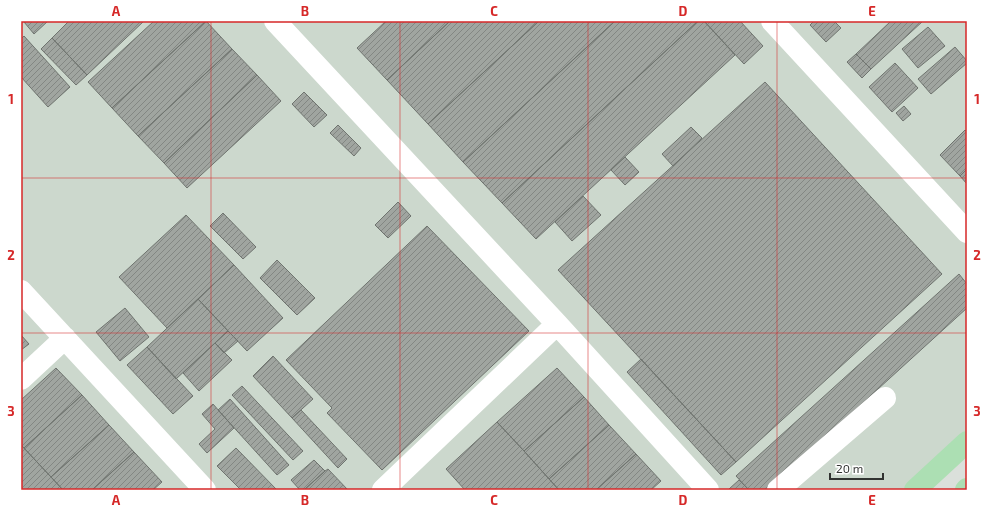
<svg xmlns="http://www.w3.org/2000/svg" width="988" height="511" viewBox="0 0 988 511" font-family="'Exo 2',sans-serif">
<style>
.built{fill:#ccd8cd}
.building{fill:url(#building-hatch);stroke:#6f746f}
.lines{fill:none;stroke-linecap:round;stroke-linejoin:round}
.minor{stroke:#fff;stroke-width:22}
.major{stroke:#acdfb3;stroke-width:22}
.grid{fill:none;stroke:#d62828;stroke-width:1;stroke-opacity:0.55}
.neatline{fill:none;stroke:#d62828;stroke-width:1.5}
.grid-label{font-size:13px;text-anchor:middle;font-weight:bold;fill:#d62828}
</style>
<defs>
<pattern id="building-hatch" width="6" height="6" patternUnits="userSpaceOnUse"><rect width="6" height="6" fill="#a0a5a0"/><path d="M-1 1l2-2M0 6l6-6M5 7l2-2" fill="none" stroke="#838783"/></pattern>
</defs>
<rect width="100%" height="100%" fill="#dbe0db"/>
<path class="built" d="M21,21H967V432L905,490H21Z"/>
<path class="building" d="M25,21H48L34,34L24,22Z
M69,21H144L87,75L52,38Z
M154,21H206L112,108L88,82Z
M206,21L232,49L138,136L112,108Z
M386,21H450L387,80L357,48Z
M450,21H539L428,124L387,80Z
M539,21H615L463,162L428,124Z
M615,21H698L502,203L463,162Z
M698,21H704L735,55L536,239L502,203Z
M704,21H740L763,46L744,64Z
M814,21H834L841,28L826,42L810,25Z
M891,21H923L871,69L856,54Z
M928,27L945,46L918,68L902,49Z
M24,36L70,87L48,107L21,77V39Z
M52,38L87,75L76,85L41,49Z
M955,47L967,61V63L931,94L918,79Z
M232,49L257,75L164,163L138,136Z
M856,54L871,69L862,78L847,62Z
M895,63L918,88L892,112L869,87Z
M257,75L281,101L187,188L164,163Z
M765,82L942,274L736,462L558,270Z
M304,92L327,115L314,127L292,104Z
M904,106L911,114L903,121L896,113Z
M338,125L361,148L354,156L330,133Z
M691,127L702,138L673,166L662,154Z
M965,130L967,132V169L960,176L940,155Z
M625,157L639,172L625,185L611,170Z
M967,169V184L960,176Z
M583,196L601,215L572,241L555,222Z
M398,202L411,216L388,238L375,225Z
M223,213L256,247L243,259L210,226Z
M186,215L234,265L167,328L119,277Z
M427,226L529,331L382,470L327,413L332,408L286,360Z
M277,260L315,298L297,315L260,278Z
M234,265L283,318L247,351L198,299Z
M959,274L967,284V308L767,490H749L736,476Z
M198,299L228,331L176,379L147,347Z
M125,308L149,337L120,361L96,332Z
M228,331L238,341L224,353L215,343Z
M21,335L29,344L21,350Z
M215,343L232,360L199,391L183,373Z
M147,347L193,396L173,414L127,365Z
M273,356L313,399L292,418L253,376Z
M641,359L736,462L721,475L627,372Z
M56,368L82,395L24,448L21,445V400Z
M557,368L584,397L524,451L497,422Z
M242,386L303,451L293,460L232,395Z
M82,395L109,425L51,477L24,448Z
M584,397L609,425L549,479L524,451Z
M230,399L289,465L277,475L218,410Z
M213,404L234,428L207,453L199,444L215,429L202,414Z
M301,410L347,459L338,468L292,418Z
M497,422L524,451L559,490H465L446,469Z
M109,425L134,452L92,490H63L51,477Z
M609,425L636,454L596,490H559L549,479Z
M21,445L51,477L63,490H21Z
M236,448L277,490H241L217,466Z
M134,452L162,482L153,490H92Z
M636,454L661,481L651,490H596Z
M314,460L325,471L304,490H300L291,480Z
M328,469L348,490H304L325,471Z
M739,480L749,490H731L729,489Z"/>
<g class="lines">
<path class="minor" d="M275,21L557,324L708,490
M772,21L967,232
M21,291L205,490
M21,379L65,338
M383,490L557,324
M778,490L885,398"/>
<path class="major" d="M915,490L967,442
M966,490L967,489"/>
</g>
<path class="grid" d="M211,21V490M400,21V490M588,21V490M777,21V490M21,178H967M21,333H967"/>
<rect width="988" height="511" fill="none" stroke="#ffffff" stroke-width="44"/>
<path d="M830 473v6h53v-6" fill="none" stroke="#313331" stroke-width="2"/>
<text x="836" y="473" font-size="12" fill="#313331" stroke="#ffffff" stroke-width="3" paint-order="stroke">20 m</text>
<rect x="22" y="22" width="944" height="467" class="neatline"/>
<g class="grid-label">
<text x="116" y="16">A</text>
<text x="305" y="16">B</text>
<text x="494" y="16">C</text>
<text x="683" y="16">D</text>
<text x="872" y="16">E</text>
<text x="11" y="104">1</text>
<text x="977" y="104">1</text>
<text x="11" y="260">2</text>
<text x="977" y="260">2</text>
<text x="11" y="416">3</text>
<text x="977" y="416">3</text>
<text x="116" y="505">A</text>
<text x="305" y="505">B</text>
<text x="494" y="505">C</text>
<text x="683" y="505">D</text>
<text x="872" y="505">E</text>
</g>
</svg>
